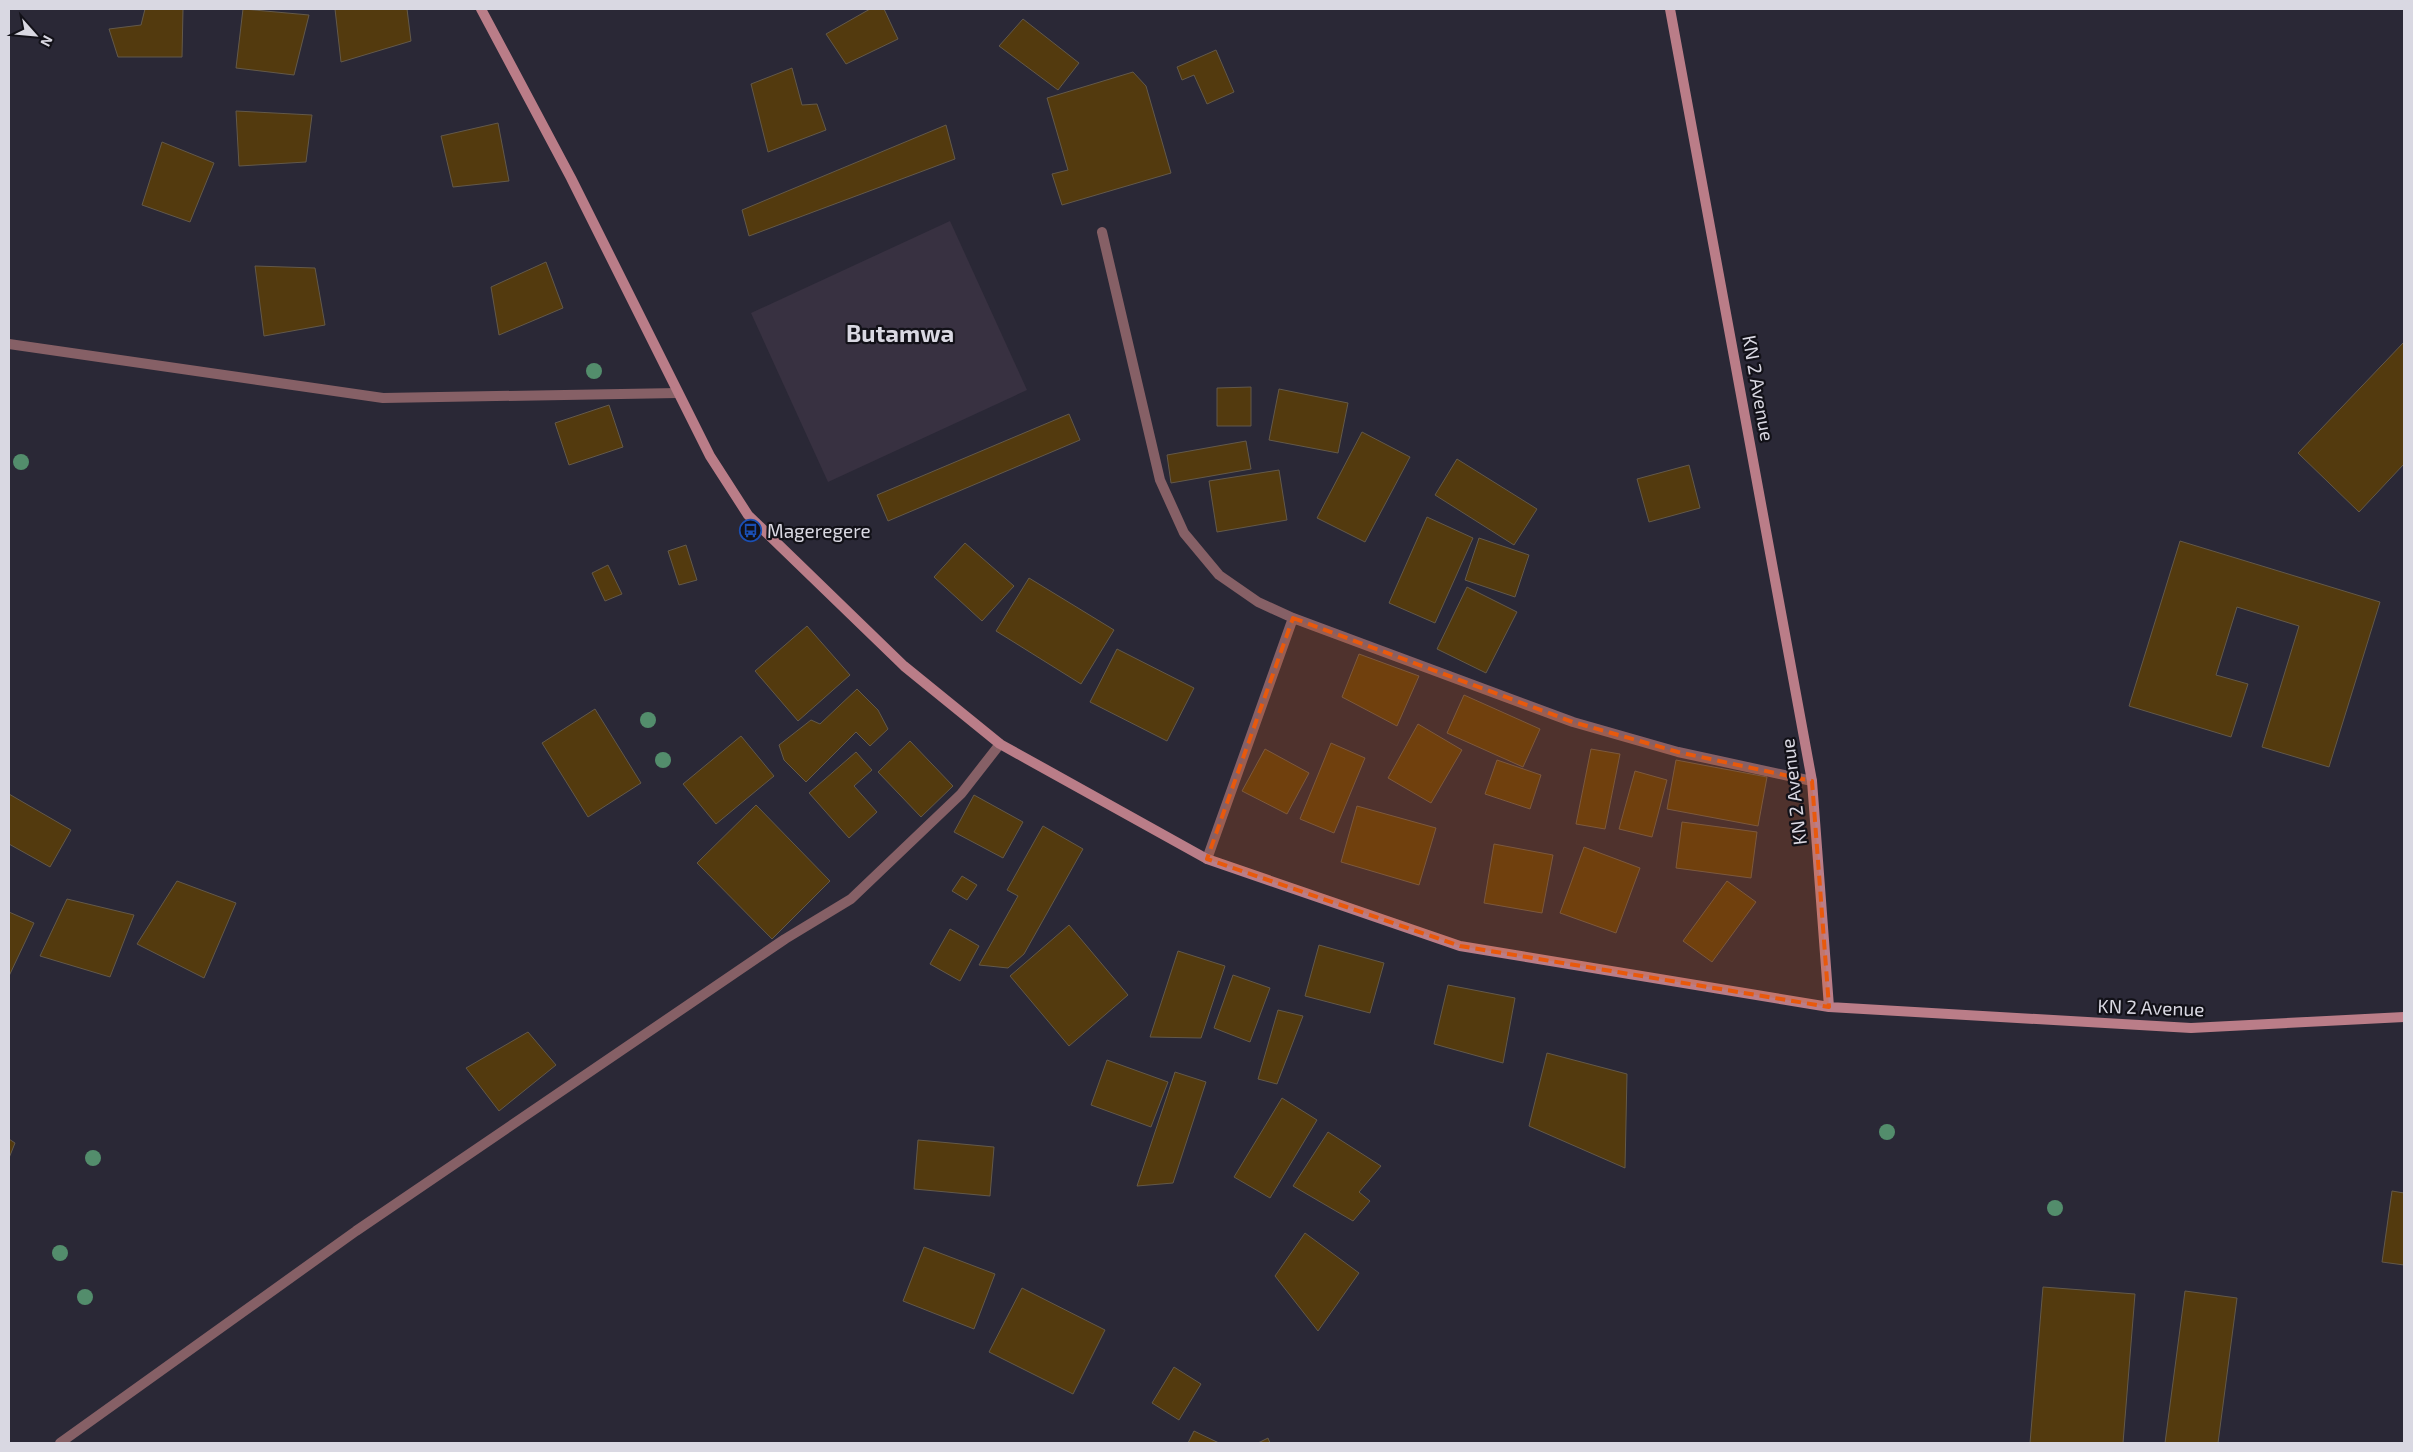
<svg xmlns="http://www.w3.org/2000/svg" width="2413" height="1452" viewBox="0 0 2413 1452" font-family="'Exo 2',sans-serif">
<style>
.commercial{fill:#383141}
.building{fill:#533a0e;stroke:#63594a}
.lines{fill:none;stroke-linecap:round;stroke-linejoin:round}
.street{stroke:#866066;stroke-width:10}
.secondary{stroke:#ba7d88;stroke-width:10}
.tree{fill:#538d6c}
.marked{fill:#e8590c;fill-opacity:0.2;stroke:#e8590c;stroke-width:4;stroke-dasharray:10 6;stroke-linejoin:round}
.labels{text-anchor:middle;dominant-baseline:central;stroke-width:4.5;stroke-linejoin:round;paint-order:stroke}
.street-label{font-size:19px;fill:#d9d8e2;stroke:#121118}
.poi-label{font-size:19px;fill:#d9d8e2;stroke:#121118;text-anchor:start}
.district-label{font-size:24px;font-weight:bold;fill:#d9d8e2;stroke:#121118}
</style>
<rect width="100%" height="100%" fill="#2a2836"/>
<path class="commercial" d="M950,221L1027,390L828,482L751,313Z"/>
<path class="building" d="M145,9H183L182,57H118L109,29L141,25Z
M243,9L309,15L294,75L236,68Z
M335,9H407L411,41L341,62Z
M870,9H884L898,39L846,64L826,34Z
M1023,19L1079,63L1058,90L999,46Z
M1216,50L1234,92L1207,104L1194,75L1182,80L1177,67Z
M792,68L802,105L817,104L826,130L768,152L751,84Z
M1133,72L1146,86L1171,173L1062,205L1052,174L1068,170L1047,98Z
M236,111L312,115L306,162L239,166Z
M498,123L509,181L453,187L441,136Z
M946,125L955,159L749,236L742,210Z
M162,142L214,163L190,222L142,205Z
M546,262L563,308L499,335L491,287Z
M255,266L315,268L325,325L264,336Z
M2404,342V464L2359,512L2298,453Z
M1251,387V426H1217V388Z
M1279,389L1348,403L1338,453L1269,440Z
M609,405L623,447L569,465L555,423Z
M1069,414L1080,440L888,521L877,495Z
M1362,432L1410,457L1365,542L1317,518Z
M1246,441L1251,469L1171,483L1167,455Z
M1457,459L1537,509L1514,545L1435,495Z
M1689,465L1700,508L1649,522L1637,479Z
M1279,470L1287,520L1217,532L1209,481Z
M1427,517L1473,538L1435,623L1389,603Z
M1479,538L1529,555L1515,597L1465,580Z
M2180,541L2380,602L2329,767L2262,747L2299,626L2237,607L2216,675L2248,684L2231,737L2129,706Z
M965,543L1014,586L982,621L934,577Z
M686,545L697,580L679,585L668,551Z
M608,565L622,594L605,601L592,573Z
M1029,578L1114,630L1081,684L996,631Z
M1467,587L1517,612L1486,673L1437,649Z
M807,626L850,675L798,721L755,671Z
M1117,649L1194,688L1167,741L1090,702Z
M1359,654L1419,676L1397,726L1342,697Z
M857,689L878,710L888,729L870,746L856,732L806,782L784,760L779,745L811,720L820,724Z
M1464,695L1540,729L1523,767L1447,733Z
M595,709L641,783L588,817L542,743Z
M1418,724L1462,750L1431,803L1388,778Z
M741,736L774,776L716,824L683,784Z
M910,741L953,786L921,817L878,772Z
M1331,743L1365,758L1334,833L1300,819Z
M1265,749L1309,773L1287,814L1242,791Z
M1591,749L1620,754L1605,829L1576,824Z
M856,752L872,770L854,786L877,812L849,838L809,793Z
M1497,760L1541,775L1530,809L1485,794Z
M1676,760L1767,777L1758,826L1667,809Z
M1635,771L1667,780L1652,837L1619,829Z
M9,794L71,830L50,867L9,844Z
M974,795L1023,822L1003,858L954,832Z
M756,805L830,881L772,939L697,863Z
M1357,806L1436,828L1419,885L1341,862Z
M1682,822L1757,832L1751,878L1676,868Z
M1043,826L1083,849L1024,954L1008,968L979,965L1018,896L1007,890Z
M1494,844L1553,855L1542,913L1484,903Z
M1584,847L1640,868L1616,933L1560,913Z
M962,876L977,885L967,900L952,891Z
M177,881L236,903L204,978L137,944Z
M1727,881L1756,902L1712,962L1683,941Z
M67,899L134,915L110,977L40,956Z
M9,912L34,923L9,976Z
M1069,925L1128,995L1069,1046L1010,976Z
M950,929L979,946L960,981L930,964Z
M1319,945L1384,963L1370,1013L1305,996Z
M1178,951L1225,966L1201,1038L1150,1037Z
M1233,975L1270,988L1250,1042L1214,1028Z
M1448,985L1515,998L1503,1063L1434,1044Z
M1278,1010L1303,1016L1277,1084L1258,1079Z
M528,1032L556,1065L499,1111L466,1068Z
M1547,1053L1627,1074L1625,1168L1529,1126Z
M1107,1060L1168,1082L1151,1127L1091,1105Z
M1175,1072L1206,1082L1173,1183L1137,1186Z
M1282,1098L1317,1120L1270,1198L1234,1177Z
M1328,1132L1381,1166L1359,1192L1370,1201L1353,1221L1293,1186Z
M9,1139L15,1143L9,1158Z
M918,1140L994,1147L990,1196L914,1189Z
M2392,1191L2404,1193V1265L2382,1262Z
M1305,1233L1359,1273L1318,1331L1275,1276Z
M924,1247L995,1274L974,1329L903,1301Z
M2043,1287L2135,1294L2123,1443H2030Z
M1022,1288L1105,1330L1073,1394L989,1352Z
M2185,1291L2237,1298L2218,1443H2165Z
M1174,1367L1201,1384L1179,1420L1152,1403Z
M1194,1431L1219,1443H1188Z
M1268,1438L1270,1443H1258Z"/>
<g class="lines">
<path class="street" d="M1102,232L1160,480L1184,533L1219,575L1258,602L1293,618L1573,722L1678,752L1812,781
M9,344L383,398L678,393
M1207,859L1293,618
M60,1443L356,1231L785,939L851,899L961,794L1000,744"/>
<path class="secondary" d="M481,9L571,178L710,456L748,515L904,666L1000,744L1207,859L1460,946L1829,1007L2191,1028L2404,1017
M1670,9L1812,781L1829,1007"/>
</g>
<g class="tree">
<circle cx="594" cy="371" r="8"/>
<circle cx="21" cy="462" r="8"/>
<circle cx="648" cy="720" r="8"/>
<circle cx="663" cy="760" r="8"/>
<circle cx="1887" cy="1132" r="8"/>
<circle cx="93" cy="1158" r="8"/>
<circle cx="2055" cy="1208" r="8"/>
<circle cx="60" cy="1253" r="8"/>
<circle cx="85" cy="1297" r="8"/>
</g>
<path class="marked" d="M1293,618L1573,722L1678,752L1812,781L1829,1007L1460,946L1207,859Z"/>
<defs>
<symbol id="bus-ring" viewBox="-11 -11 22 22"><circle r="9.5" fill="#121118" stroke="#1a4fb4" stroke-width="1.5"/><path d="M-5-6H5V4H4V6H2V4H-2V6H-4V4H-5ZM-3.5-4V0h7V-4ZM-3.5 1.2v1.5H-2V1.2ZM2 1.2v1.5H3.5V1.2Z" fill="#1a4fb4"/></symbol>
</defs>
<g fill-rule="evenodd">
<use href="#bus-ring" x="738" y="518" width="25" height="25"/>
</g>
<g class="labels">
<g class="street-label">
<text transform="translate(1759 388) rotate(80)">KN 2 Avenue</text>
<text transform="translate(1793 792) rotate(-97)">KN 2 Avenue</text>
<text transform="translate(2151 1007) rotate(2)">KN 2 Avenue</text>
</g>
<g class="poi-label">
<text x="767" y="530">Mageregere</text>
</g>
<g class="district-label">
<text x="900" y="332">Butamwa</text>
</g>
</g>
<rect width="2413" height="1452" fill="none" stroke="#d9d8e2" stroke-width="20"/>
<g transform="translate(35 35) rotate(117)" stroke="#121118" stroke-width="4" paint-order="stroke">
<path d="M0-4L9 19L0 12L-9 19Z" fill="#d9d8e2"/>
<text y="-8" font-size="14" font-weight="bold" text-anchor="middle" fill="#d9d8e2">N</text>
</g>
</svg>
